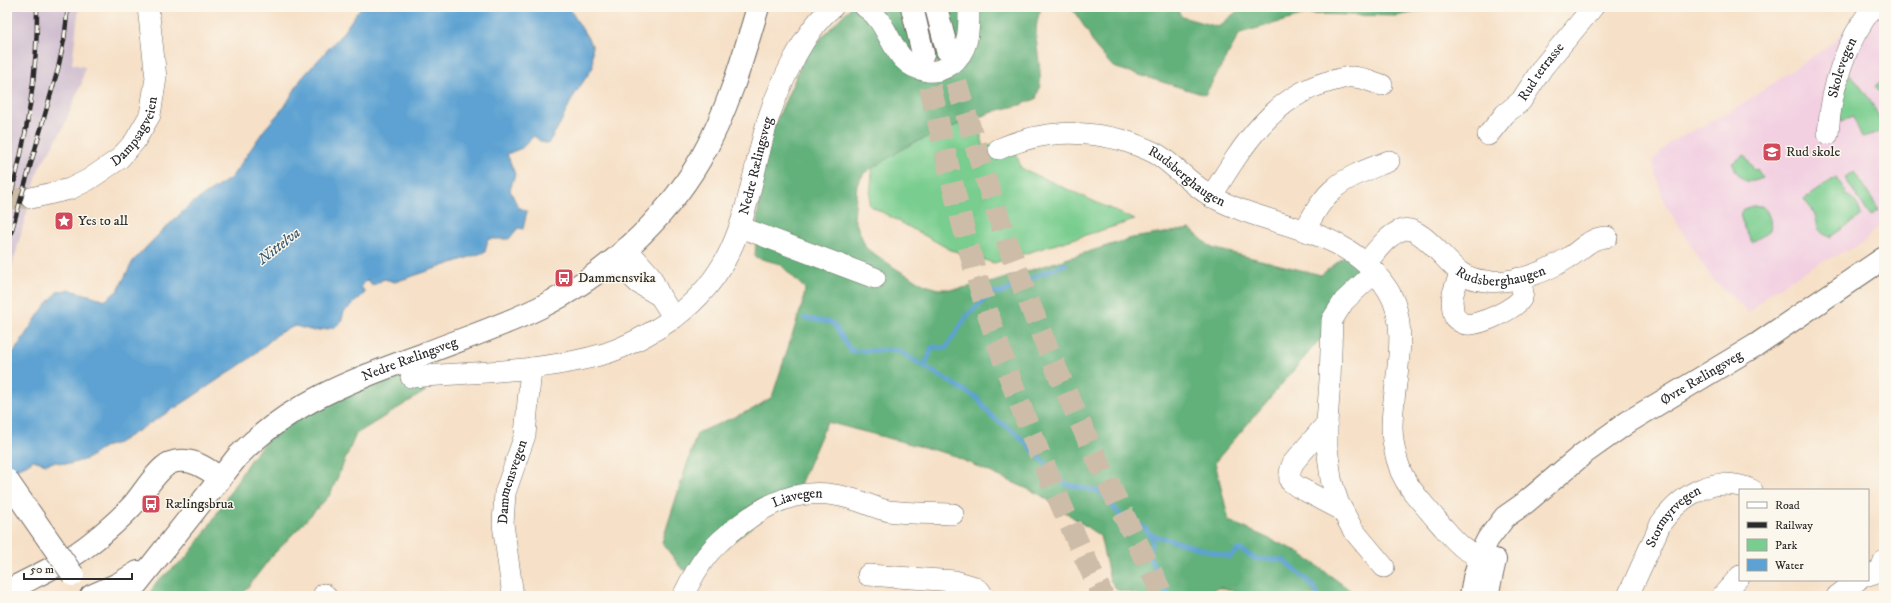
<svg xmlns="http://www.w3.org/2000/svg" width="1891" height="603" viewBox="0 0 1891 603" font-family="'IM FELL DW Pica',serif">
<style>
.built{fill:#f2cfe1}
.industrial{fill:#cfbdcf}
.green{fill:#79cd8f;stroke:#527c5d}
.forest{fill:#62b07a;stroke:#466e52}
.water{fill:#5da2d2;stroke:#44667e}
.lines{fill:none;stroke-linecap:round;stroke-linejoin:round}
.stream{stroke:#5da2d2;stroke-width:4.5}
.minor-tunnel{stroke:#cdbca8;stroke-width:21;stroke-dasharray:21 10;stroke-linecap:butt}
.highway-tunnel{stroke:#cdbca8;stroke-width:22;stroke-dasharray:22 11;stroke-linecap:butt}
.minor-casing{stroke:#726a62;stroke-width:22}
.major-casing{stroke:#726a62;stroke-width:24}
.highway-casing{stroke:#726a62;stroke-width:24}
.minor{stroke:#fff;stroke-width:21}
.major{stroke:#fff;stroke-width:22}
.highway{stroke:#fff;stroke-width:22}
.rail-casing{stroke:#2b2b2b;stroke-width:4.5}
.rail{stroke:#fbf7ec;stroke-width:3;stroke-dasharray:9;stroke-linecap:butt}
.major-bridge-casing{stroke:#726a62;stroke-width:24;stroke-linecap:butt}
.major-bridge{stroke:#fff;stroke-width:22}
.labels{text-anchor:middle;dominant-baseline:central;stroke-width:3;stroke-linejoin:round;paint-order:stroke}
.street-label{font-size:14px;fill:#2b2b2b;stroke:#fbf7ec}
.poi-label{font-size:14px;fill:#2b2b2b;stroke:#fbf7ec;text-anchor:start}
.water-label{font-size:15px;font-style:italic;fill:#3f5b6e;stroke:#fbf7ec}
</style>
<rect width="100%" height="100%" fill="#fbf7ec"/>
<filter id="ink" filterUnits="userSpaceOnUse"><feTurbulence type="fractalNoise" baseFrequency=".025" numOctaves="2"/><feDisplacementMap in="SourceGraphic" scale="8" xChannelSelector="R" yChannelSelector="G"/><feConvolveMatrix kernelMatrix="1 2 1 2 8 2 1 2 1" color-interpolation-filters="sRGB"/></filter>
<filter id="wash" filterUnits="userSpaceOnUse"><feTurbulence type="fractalNoise" baseFrequency=".012" numOctaves="4" result="noise"/><feDisplacementMap in="SourceGraphic" scale="16" xChannelSelector="R" yChannelSelector="G"/><feGaussianBlur stdDeviation="0.9" result="paint"/><feColorMatrix in="noise" values="0 0 0 0 0 0 0 0 0 0 0 0 0 0 0 0 0 1.4 0 .05"/><feComposite in="paint" operator="in"/></filter>
<g filter="url(#wash)">
<rect width="100%" height="100%" fill="#f6e0c7"/>
<path class="built" d="M1864,7H1884V224L1870,234L1862,244L1813,266L1767,295L1749,313L1712,279L1665,204L1652,161L1669,143L1735,109L1835,41Z"/>
<path class="industrial" d="M7,7H79L72,64L85,67L82,82L62,130L39,168L7,285Z"/>
<path class="green" d="M1849,73C1865,91 1877,108 1884,131L1862,137L1853,117L1841,121L1839,114Z
M1884,79V96L1875,86Z
M973,108L984,147L1011,137L1021,168L1135,220L994,263L951,250L869,205L873,164Z
M1745,155L1754,170L1757,169L1763,178C1743,186 1740,179 1732,163Z
M1854,172L1879,210L1870,216L1845,178Z
M1836,177L1846,192L1844,194C1854,198 1859,205 1861,216L1830,237C1815,231 1819,227 1815,215C1814,211 1807,204 1804,199Z
M1752,206H1763C1769,213 1773,224 1769,232L1752,242L1744,228L1740,214L1743,209Z"/>
<path class="forest" d="M851,7H1042C1029,32 1042,58 1040,84C1040,88 1037,94 1036,99L1020,105L999,110L957,125L911,144L864,173L857,185L854,218L866,248L898,270L925,285L939,289H957L993,282L1132,238L1190,229L1212,248L1321,275L1348,254L1364,264L1328,330L1215,462L1229,521L1297,551L1358,596H1242C1227,588 1218,583 1205,596H1146L1117,590L1110,580L1100,536L1039,494L949,454L827,422L798,489L693,574L681,568L662,542L697,433L753,409L772,397L803,302L805,289L780,264L755,257L757,221L763,167L768,140L806,54Z
M1071,7H1175L1182,17L1218,27L1242,7H1433L1432,9L1397,16L1309,14L1240,33L1205,95L1113,67L1094,45L1088,32Z
M388,375L414,380L426,391L356,434L330,495L271,557L241,596H148L157,581L186,558L204,534L250,460L287,416Z"/>
<path class="water" d="M361,7H572L571,11L592,45L593,67L573,97L561,122L548,144L540,141L534,136L522,148L507,154L515,174L510,190L518,207L527,211L523,229L518,228L509,239H488L485,252L395,282L384,279L372,286L368,279L361,286L365,293L344,312L341,322L333,328L314,331L295,326L279,333L249,359L183,403L118,443L104,447L87,459L70,464L54,462L46,464L33,460C24,468 18,467 7,473V362L41,311L58,291L71,290L106,300L118,290L133,261L159,234L192,203L231,178L264,130L285,106L301,79L341,35Z"/>
<g class="lines">
<path class="stream" d="M804,318L833,323L851,351L897,350L977,398L991,416L1016,433L1065,484L1101,492L1119,514L1145,528L1153,540L1148,554L1169,596
M925,367L932,347L946,348L967,316L993,292L1002,293L1029,279L1066,264
M1149,534L1230,557L1239,549L1256,559L1284,560L1313,586L1318,596"/>
</g>
</g>
<g filter="url(#ink)">
<g class="lines">
<path class="minor-tunnel" d="M7,199L31,198"/>
<path class="highway-tunnel" d="M947,50C974,143 1002,235 1038,325C1075,417 1120,507 1163,596
M923,54C943,143 962,233 990,320C1021,415 1060,506 1103,596"/>
<defs>
<g id="minor">
<path d="M865,7C893,24 889,65 927,71C935,72 943,70 950,65C970,51 969,29 969,7"/>
<path id="s1" d="M1828,134C1831,88 1845,43 1873,7"/>
<path id="s2" d="M1488,135L1505,114L1521,101L1543,67L1593,7"/>
<path id="s3" d="M999,149C1041,131 1077,129 1122,140C1134,144 1149,149 1160,156C1178,169 1192,185 1211,196C1271,230 1346,224 1388,290C1412,328 1392,385 1392,428C1392,443 1396,458 1401,472C1409,490 1423,503 1435,518C1456,541 1461,554 1495,560"/>
<path d="M1211,197C1241,148 1272,96 1331,81C1338,80 1346,76 1352,77C1362,77 1373,82 1382,85"/>
<path id="s4" d="M31,198L70,189L88,180L119,159L135,141L150,115L156,78L148,7"/>
<path d="M740,227L875,278"/>
<path d="M1305,230C1313,215 1322,198 1336,187C1350,175 1372,168 1389,161"/>
<path id="s5" d="M626,248L650,275L660,296L674,318C747,264 745,195 769,116C776,95 785,76 795,57C805,39 816,20 833,7"/>
<path d="M614,260L638,283L660,296"/>
<path id="s6" d="M1366,263C1376,252 1387,235 1402,230C1421,224 1446,263 1461,273C1475,282 1496,283 1512,280C1531,277 1552,268 1568,258C1582,250 1590,237 1607,237"/>
<path d="M1375,272L1344,301L1332,320L1330,380L1327,423V447L1331,479L1338,502L1353,530L1384,567"/>
<path d="M1461,273C1453,291 1449,299 1455,318C1458,320 1462,324 1466,324C1478,326 1517,309 1522,297C1524,291 1521,284 1519,278"/>
<path d="M411,377C476,372 544,372 607,353C631,345 653,332 674,318"/>
<path d="M1327,423L1293,463C1290,470 1289,474 1290,481L1298,487L1342,510"/>
<path d="M868,575L955,581L972,586L980,591L983,596"/>
<path d="M1868,575L1880,571L1884,561"/>
<path d="M324,594L326,596"/>
<path id="s7" d="M513,596L503,524L505,493L525,435L531,368"/>
<path id="s8" d="M683,596C700,561 710,547 741,524C776,497 808,486 852,499C864,502 877,509 889,511C910,514 932,513 953,514"/>
<path id="s9" d="M1628,596L1661,523C1683,493 1715,474 1752,490"/>
<path d="M1722,596L1740,576"/>
<path d="M1837,596L1858,580"/>
</g>
<g id="major">
<path d="M7,591C35,576 66,563 91,543C105,532 120,519 132,506C142,495 157,469 170,463C189,456 205,467 220,478"/>
<path d="M91,596L118,584L138,572"/>
<path id="s10" d="M125,596L132,590L238,456C292,401 353,380 424,354C462,339 502,326 539,308C604,276 663,223 700,160C727,113 743,58 758,7"/>
<path id="s11" d="M1471,596L1474,578L1482,551L1488,539L1505,517L1525,503L1583,454L1628,422L1756,345L1884,258"/>
<path d="M1487,596L1495,560"/>
</g>
<path id="highway" d="M912,7L923,54
M936,7L947,50"/>
</defs>
<use href="#minor" class="minor-casing"/>
<use href="#major" class="major-casing"/>
<use href="#highway" class="highway-casing"/>
<use href="#minor" class="minor"/>
<use href="#major" class="major"/>
<use href="#highway" class="highway"/>
<defs>
<path id="rail" d="M7,209C26,143 38,76 37,7
M7,247L58,69L64,40L68,7"/>
</defs>
<use href="#rail" class="rail-casing"/>
<use href="#rail" class="rail"/>
<defs>
<path id="major-bridge" d="M7,480L73,575"/>
</defs>
<use href="#major-bridge" class="major-bridge-casing"/>
<use href="#major-bridge" class="major-bridge"/>
</g>
</g>
<defs>
<symbol id="school-square" viewBox="-11 -11 22 22"><rect x="-9" y="-9" width="18" height="18" rx="4" fill="#d1495b" stroke="#fbf7ec"/><path d="M0-5L7-2L0 1L-7-2ZM-4 1L0 2.5L4 1V4Q0 6-4 4Z" fill="#fff"/></symbol>
<symbol id="sight-square" viewBox="-11 -11 22 22"><rect x="-9" y="-9" width="18" height="18" rx="4" fill="#d1495b" stroke="#fbf7ec"/><path d="M0-6L1.8-2.2L6-1.7L2.9 1.2L3.7 5.4L0 3.3L-3.7 5.4L-2.9 1.2L-6-1.7L-1.8-2.2Z" fill="#fff"/></symbol>
<symbol id="bus-square" viewBox="-11 -11 22 22"><rect x="-9" y="-9" width="18" height="18" rx="4" fill="#d1495b" stroke="#fbf7ec"/><path d="M-5-6H5V4H4V6H2V4H-2V6H-4V4H-5ZM-3.5-4V0h7V-4ZM-3.5 1.2v1.5H-2V1.2ZM2 1.2v1.5H3.5V1.2Z" fill="#fff"/></symbol>
</defs>
<g fill-rule="evenodd">
<use href="#school-square" x="1761" y="141" width="22" height="22"/>
<use href="#sight-square" x="53" y="210" width="22" height="22"/>
<use href="#bus-square" x="553" y="267" width="22" height="22"/>
<use href="#bus-square" x="140" y="493" width="22" height="22"/>
</g>
<g class="labels">
<g class="street-label">
<text stroke="none"><textPath href="#s1" startOffset="68">Skolevegen</textPath></text>
<text stroke="none"><textPath href="#s2" startOffset="83">Rud terrasse</textPath></text>
<text stroke="none"><textPath href="#s4" startOffset="130">Dampsagveien</textPath></text>
<text stroke="none"><textPath href="#s5" startOffset="263">Nedre Rælingsveg</textPath></text>
<text stroke="none"><textPath href="#s3" startOffset="201">Rudsberghaugen</textPath></text>
<text stroke="none"><textPath href="#s6" startOffset="166">Rudsberghaugen</textPath></text>
<text stroke="none"><textPath href="#s10" startOffset="379">Nedre Rælingsveg</textPath></text>
<text stroke="none"><textPath href="#s11" startOffset="329">Øvre Rælingsveg</textPath></text>
<text stroke="none"><textPath href="#s7" startOffset="116">Dammensvegen</textPath></text>
<text stroke="none"><textPath href="#s8" startOffset="157">Liavegen</textPath></text>
<text stroke="none"><textPath href="#s9" startOffset="93">Stormyrvegen</textPath></text>
</g>
<g class="poi-label">
<text x="1786" y="152">Rud skole</text>
<text x="78" y="221">Yes to all</text>
<text x="578" y="278">Dammensvika</text>
<text x="165" y="504">Rælingsbrua</text>
</g>
<g class="water-label">
<text transform="translate(279 246) rotate(-38)">Nittelva</text>
</g>
</g>
<rect width="1891" height="603" fill="none" stroke="#fbf7ec" stroke-width="24"/>
<rect x="1739" y="489" width="130" height="92" fill="#fbf7ec" stroke="#a8a59f"/>
<rect x="1747" y="502" width="20" height="6" fill="#ffffff" stroke="#a8a59f"/>
<text x="1775" y="509" font-size="12" fill="#2b2b2b">Road</text>
<rect x="1747" y="522" width="20" height="6" fill="#2b2b2b" stroke="#a8a59f"/>
<text x="1775" y="529" font-size="12" fill="#2b2b2b">Railway</text>
<rect x="1747" y="539" width="20" height="12" fill="#79cd8f" stroke="#a8a59f"/>
<text x="1775" y="549" font-size="12" fill="#2b2b2b">Park</text>
<rect x="1747" y="559" width="20" height="12" fill="#5da2d2" stroke="#a8a59f"/>
<text x="1775" y="569" font-size="12" fill="#2b2b2b">Water</text>
<path d="M24 573v6h108v-6" fill="none" stroke="#2b2b2b" stroke-width="2"/>
<text x="30" y="573" font-size="12" fill="#2b2b2b" stroke="#fbf7ec" stroke-width="3" paint-order="stroke">50 m</text>
</svg>
